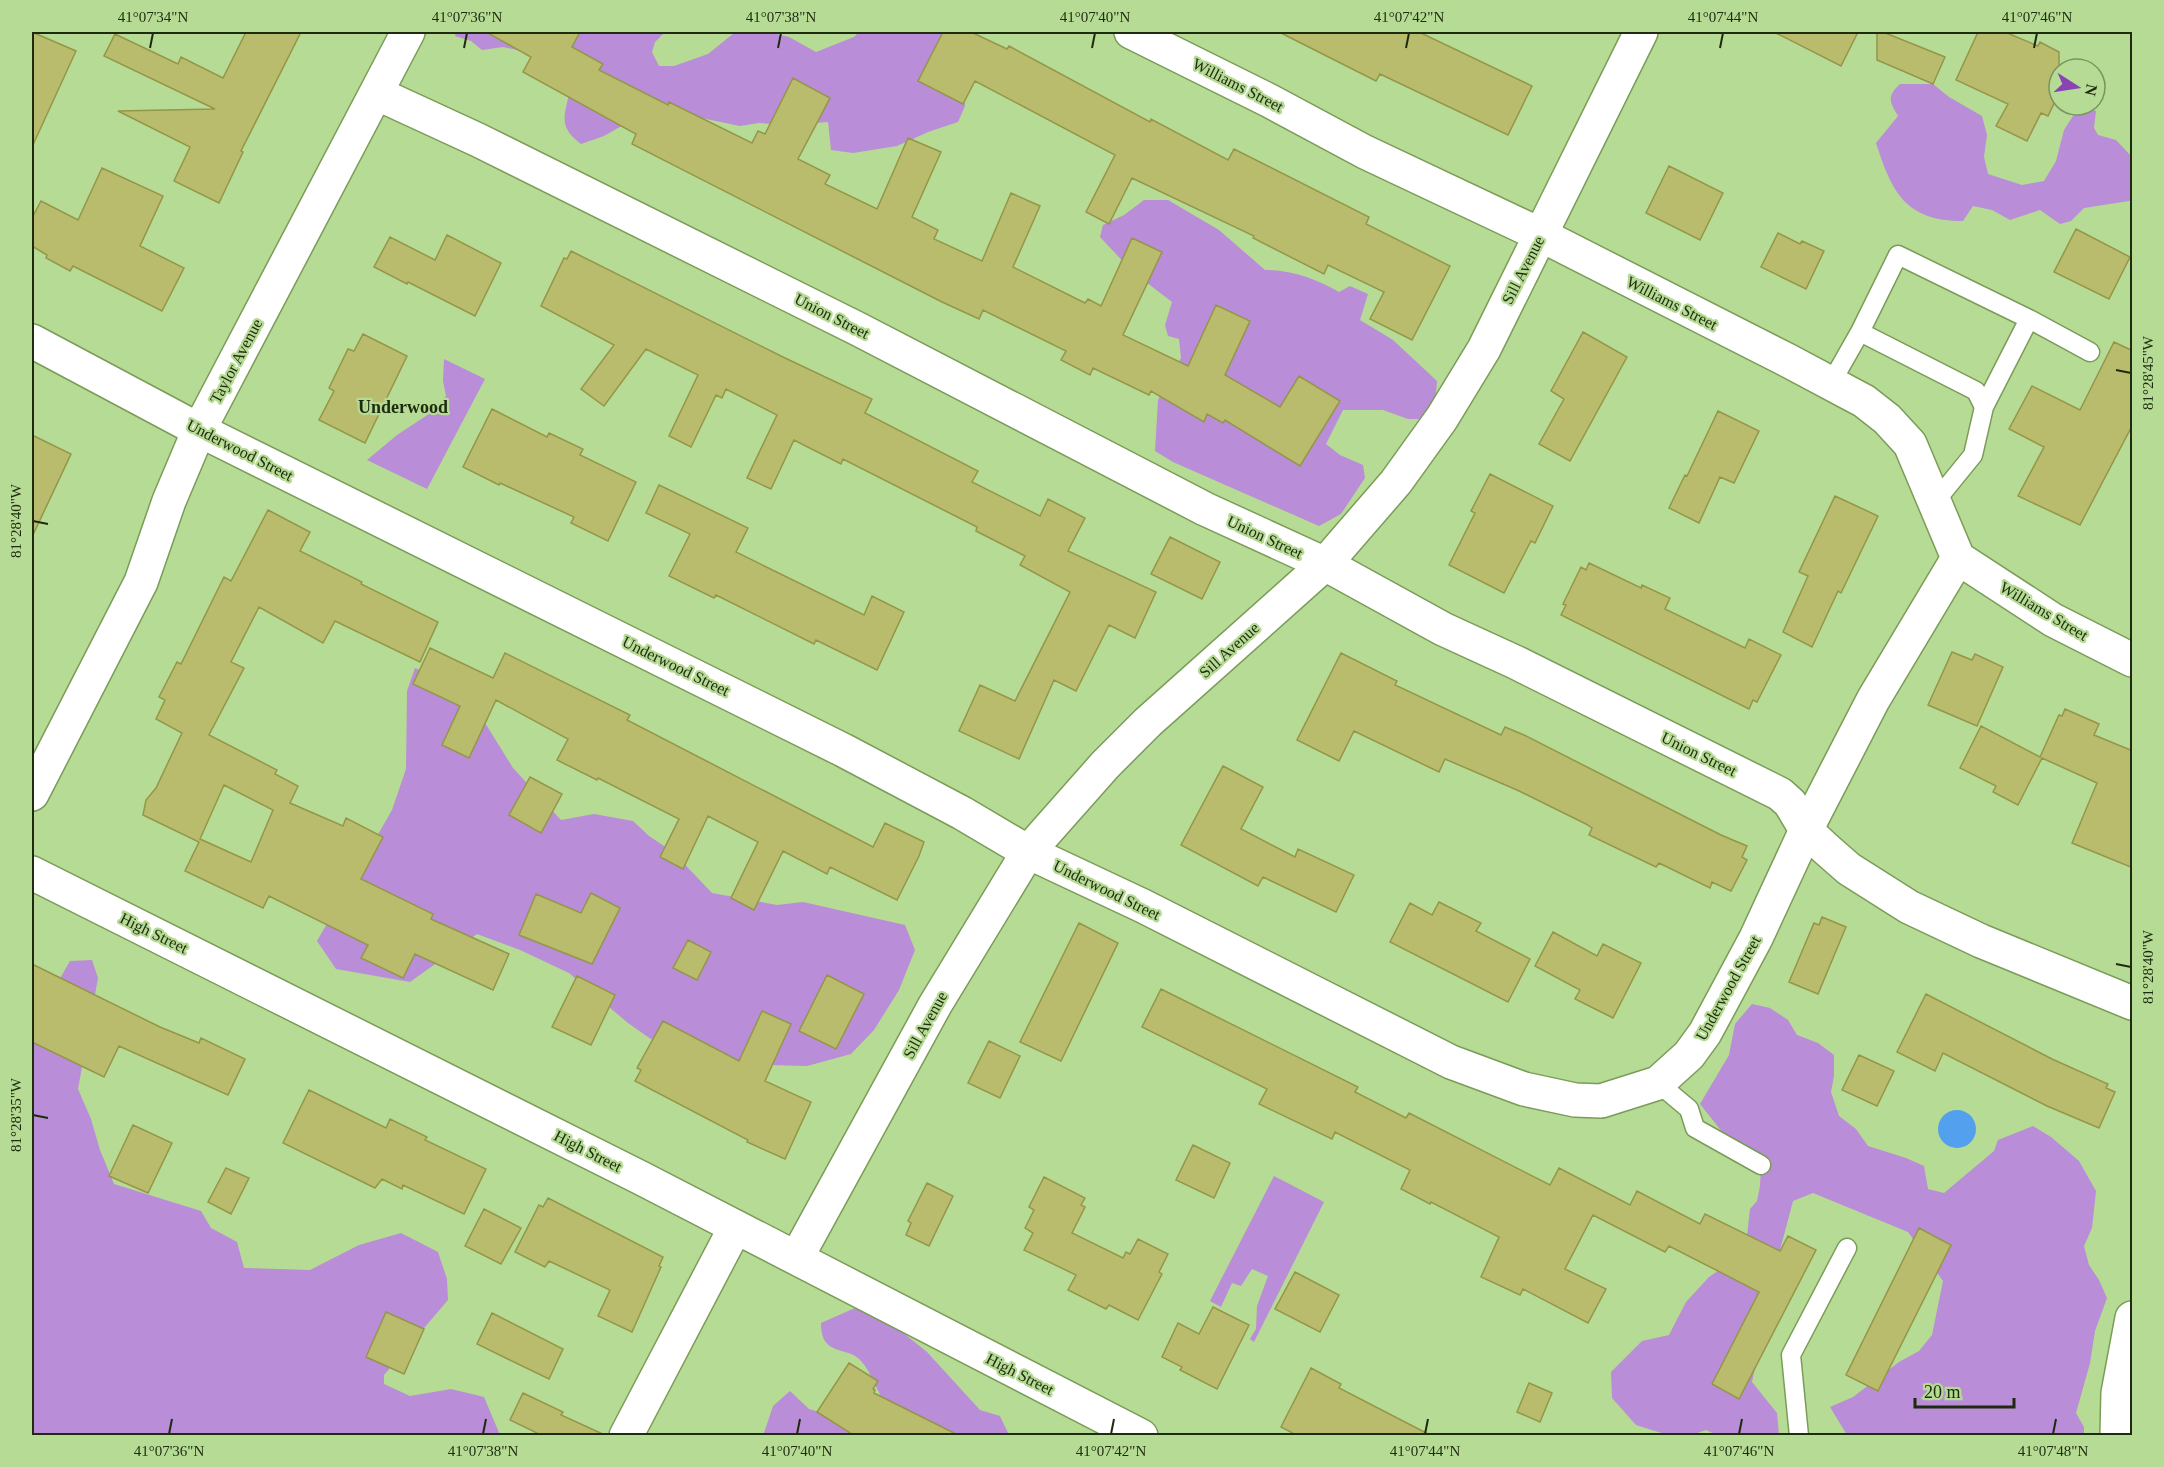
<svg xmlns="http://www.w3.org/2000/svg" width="2164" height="1467" viewBox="0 0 2164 1467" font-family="Georgia,serif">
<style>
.green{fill:#b98dd7}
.water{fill:#53a0ee}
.building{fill:#b9bc6d;stroke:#949648;stroke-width:1.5;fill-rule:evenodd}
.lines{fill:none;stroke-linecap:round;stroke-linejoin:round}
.lane-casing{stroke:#7a9c58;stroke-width:21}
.street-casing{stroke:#7a9c58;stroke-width:36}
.lane{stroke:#fff;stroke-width:18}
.street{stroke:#fff;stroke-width:33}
.ticks{fill:none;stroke:#1e2b0f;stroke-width:2}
.labels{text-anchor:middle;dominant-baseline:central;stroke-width:4.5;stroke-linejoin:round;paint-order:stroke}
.street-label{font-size:16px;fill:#1e2b0f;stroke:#b6db94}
.neighbourhood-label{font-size:18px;font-weight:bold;fill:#1e2b0f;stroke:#b6db94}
.neatline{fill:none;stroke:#1e2b0f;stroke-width:2}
.ticks-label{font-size:15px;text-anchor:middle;fill:#1e2b0f}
</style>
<rect width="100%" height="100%" fill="#b6db94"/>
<path class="green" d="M456,32H665L655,42L652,52L659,66H674L708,54L734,33L740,32H768L789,37L816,52L854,37L859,32H958L965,106L958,122L928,132L897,146L853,153L831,150L828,122L788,125L759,123L740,126L653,108L604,136L581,144C557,126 565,115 570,90L539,55L503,47L482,50L471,41L455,36Z
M1900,84H1933L1949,97L1982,116L1987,135L1984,157L1988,174L2022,185L2044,181L2056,161L2064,130L2080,105L2096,111L2094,128L2098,135L2116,140L2132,157V199L2129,201L2084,208L2071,221L2060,224L2040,210L2010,220L1992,210L1973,206L1963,221C1905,221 1892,192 1876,143L1898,116C1890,102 1886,97 1900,84Z
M1144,200H1168L1219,230L1265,270C1292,270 1316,279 1339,292L1350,286L1368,294L1360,320L1393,340L1437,381L1435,405L1420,419H1408L1383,410H1343L1326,444L1340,455L1363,465L1365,478L1341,514L1319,526L1173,462L1155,451L1158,400L1181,358L1179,339L1168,336L1165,325L1172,302L1133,272L1100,237L1103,225L1124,215Z
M444,359L485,379L427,489L367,460L397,435L432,412L446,396L443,381Z
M415,668L464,689L513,768L561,820L594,814L633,821L649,836L673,852L712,893L777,905L803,902L905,925L915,950L899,990L874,1030L851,1054L807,1066L772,1065L691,1067L628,1023L569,973L520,950L477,934L410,982L336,969L317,941L392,810L406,769L407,691Z
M92,960L98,978L78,1089L91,1119L100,1150L114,1184L201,1211L211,1228L237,1242L244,1268L310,1270L359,1245L401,1233L438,1252L447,1279L448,1300L384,1375V1384L410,1396L451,1389L484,1397L500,1435L32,1436V1040L34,1024L70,961Z
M1752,1004L1770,1008L1788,1020L1797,1035L1818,1043L1834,1055V1076L1831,1092L1839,1116L1856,1129L1868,1146L1906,1158L1924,1166L1928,1189L1944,1193L1994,1151L1998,1140L2033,1126L2051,1137L2079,1161L2096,1191L2092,1228L2084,1246L2089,1265L2099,1280L2107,1298L2095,1331L2090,1363L2076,1413L2084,1427V1435H1847L1830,1407L1853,1397L1899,1362L1919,1351L1932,1335L1943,1281L1908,1232L1813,1193L1793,1201L1780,1250L1752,1382L1777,1413L1779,1435H1717L1706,1430L1692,1435L1671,1436L1636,1425L1612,1398L1611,1372L1642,1341L1669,1335L1686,1302L1709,1277L1735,1259L1746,1245L1750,1209L1757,1201L1760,1186L1761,1165L1739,1149L1723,1133L1700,1104L1729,1055L1735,1024Z
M1274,1176L1324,1202L1254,1342L1250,1339L1256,1329L1257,1306L1268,1276L1252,1269L1241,1286L1232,1283L1221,1307L1210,1301Z
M855,1308L887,1322L902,1332L927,1352L980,1410L1000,1416L1009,1435L763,1436L773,1406L790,1391L809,1409L855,1423L880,1394C874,1384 869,1369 861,1361C848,1345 821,1358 821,1323Z"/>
<path class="water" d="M1938 1129a19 19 0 1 1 38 0a19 19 0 1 1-38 0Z"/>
<path class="building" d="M32,32L76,51L32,147Z
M246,32H301L241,151L243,152L219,203L174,181L190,147L118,111L215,109L104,56L115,34L178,64L181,57L223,78Z
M486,32H580L572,47L603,64L599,70L668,105L669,102L752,143L758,131L765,134L793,78L830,98L798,159L830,175L825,184L877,209L908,138L941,152L912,217L938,230L934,239L982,261L1011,193L1040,206L1013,267L1085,303L1088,299L1101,306L1132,238L1162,252L1123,335L1188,366L1216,305L1250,321L1225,375L1280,407L1299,376L1340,401L1300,466L1225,420L1223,423L1207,414L1204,422L1151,391L1149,395L1093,368L1090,375L1061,360L1066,351L983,310L979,319L942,302L632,144L636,134L523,72L531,57Z
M943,32H971L1007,49L1009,46L1150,122L1151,119L1228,160L1234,149L1369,217L1366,224L1450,266L1412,340L1370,319L1384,292L1328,265L1324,274L1253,238L1254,236L1132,178L1109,224L1086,212L1115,155L975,81L963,104L918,81Z
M1279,32H1419L1532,86L1508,135L1380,74L1376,81Z
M1774,32H1858L1841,66Z
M1877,32H1883L1945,57L1933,84L1877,60Z
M1978,32H2005L2038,46L2040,42L2059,52V93L2048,116L2041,113L2027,141L1996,126L2008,104L1956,80Z
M1669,166L1723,193L1700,240L1646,213Z
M102,168L163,196L140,246L184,268L162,311L73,266L70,271L46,258L47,255L32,246V218L41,201L78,220Z
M2076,229L2130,257L2109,299L2054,272Z
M1778,233L1800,244L1802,241L1824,251L1806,289L1761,267Z
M447,235L501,263L475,316L408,282L407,284L374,267L390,237L435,260Z
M571,251L785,358L872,399L865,413L978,471L972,482L1040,516L1048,499L1085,518L1068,551L1156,592L1135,638L1109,625L1076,691L1054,680L1019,759L959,731L980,685L1015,701L1070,592L1020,565L1025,556L976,531L977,527L843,459L841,464L794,440L771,489L747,478L777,415L726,389L722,398L716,395L691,447L669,436L698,375L646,349L604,406L581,389L614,345L541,306L564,258L567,259Z
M1583,332L1627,357L1570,461L1539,444L1564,399L1551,391Z
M363,334L407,356L365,443L319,420L334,391L329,388L348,349L354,351Z
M2114,342L2133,351V424L2080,525L2018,496L2044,447L2009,429L2032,386L2080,410Z
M492,409L547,437L549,433L583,449L580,455L636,482L608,541L571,523L574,517L500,483L499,485L463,467Z
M1718,411L1759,431L1734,483L1720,477L1699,523L1669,508L1685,475L1687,476Z
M32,435L71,454L32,537Z
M1490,474L1553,506L1535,543L1531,541L1504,593L1449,565L1475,513L1471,511Z
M659,485L748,528L736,552L864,615L872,596L904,612L877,670L816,640L814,644L716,595L714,598L669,576L690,534L646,513Z
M1835,496L1878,516L1841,593L1838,591L1812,647L1783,632L1808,576L1799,572Z
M268,510L310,532L300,551L362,582L361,584L438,622L420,662L335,621L323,643L259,607L231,662L244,668L209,735L277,770L275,774L298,786L290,803L343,826L346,818L383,837L361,879L433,914L431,919L509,954L493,990L415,954L403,978L361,958L368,945L269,896L263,908L185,871L199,842L143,815L146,800L156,788L182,733L156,719L165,700L159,697L177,662L181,664L224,577L231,581ZM224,785L273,810L251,862L200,839Z
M1170,537L1220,562L1202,599L1151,574Z
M1589,563L1641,588L1642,585L1670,598L1665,609L1745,648L1749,639L1781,655L1757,702L1753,700L1749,709L1561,615L1566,605L1563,604L1581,567L1586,570Z
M430,648L493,678L505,653L630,715L627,720L873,847L885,823L924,842L919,856L897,900L830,867L827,874L783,851L754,910L731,898L758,842L708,816L683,869L660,857L679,819L598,778L597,780L557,760L568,739L496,700L469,758L442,745L460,706L413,684Z
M1952,652L1972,660L1975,654L2003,667L1977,726L1928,705Z
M1341,653L1397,681L1395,685L1501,735L1505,727L1524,735L1721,835L1747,846L1742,857L1747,860L1731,891L1712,882L1710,888L1659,863L1656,867L1589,835L1592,828L1586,824L1517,790L1445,759L1439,772L1354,731L1339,761L1297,740Z
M2065,709L2099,724L2094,735L2133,751V868L2072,843L2097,783L2042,758L2018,805L1993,792L1996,786L1960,768L1981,726L2040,757L2059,715L2062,716Z
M1223,766L1263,787L1241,829L1295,857L1298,849L1354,875L1336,912L1263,877L1258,886L1181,845Z
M530,777L562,794L541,833L509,815Z
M591,893L620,908L592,964L519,935L536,894L581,913Z
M1439,902L1481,923L1476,931L1530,959L1508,1002L1390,942L1410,903L1432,915Z
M1822,917L1846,927L1818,994L1789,982L1814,923L1819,925Z
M1079,923L1118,943L1061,1061L1020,1042Z
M1553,932L1597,956L1603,944L1641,963L1613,1018L1575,999L1580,990L1535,966Z
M688,940L711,952L697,980L673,968Z
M32,964L160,1027L199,1043L201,1038L245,1059L228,1095L119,1046L104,1077L32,1042Z
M827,975L864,994L836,1049L799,1031Z
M577,976L615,995L591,1045L552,1027Z
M1161,989L1358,1087L1355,1092L1406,1118L1409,1113L1550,1185L1559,1168L1630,1205L1637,1191L1700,1224L1705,1214L1780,1251L1788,1236L1816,1250L1739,1399L1712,1384L1759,1292L1669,1246L1665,1252L1593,1215L1565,1269L1606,1289L1588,1323L1523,1289L1520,1295L1481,1277L1499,1237L1431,1202L1430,1204L1401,1189L1410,1170L1335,1132L1332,1139L1259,1104L1267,1089L1142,1027Z
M1926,994L2052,1059L2108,1084L2106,1088L2115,1092L2099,1128L2047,1106L1943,1053L1935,1071L1897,1052Z
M762,1011L791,1024L765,1081L811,1102L785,1159L747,1142L748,1140L635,1081L641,1070L637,1068L663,1021L739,1061Z
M989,1041L1020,1056L1000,1098L968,1083Z
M1859,1055L1894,1071L1877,1106L1842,1090Z
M309,1090L386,1128L390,1119L427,1137L425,1140L486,1169L464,1214L403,1185L402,1189L382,1179L375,1188L283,1143Z
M133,1125L172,1143L148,1193L109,1176Z
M1193,1145L1230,1163L1214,1198L1176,1180Z
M226,1168L249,1178L231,1214L208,1202Z
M1044,1177L1085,1198L1081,1205L1085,1207L1072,1233L1123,1258L1126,1252L1130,1254L1138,1239L1168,1254L1159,1272L1162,1274L1138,1320L1109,1305L1106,1309L1068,1290L1076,1275L1024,1250L1033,1233L1025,1228L1034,1210L1029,1207Z
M927,1183L953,1196L929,1246L906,1235L911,1223L908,1221Z
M548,1198L663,1257L659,1266L661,1267L632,1332L598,1316L610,1290L549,1261L545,1267L515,1252L539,1205L543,1207Z
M484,1209L521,1228L501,1264L465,1246Z
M1919,1228L1951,1245L1878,1391L1846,1375Z
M1295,1272L1339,1295L1320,1332L1275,1309Z
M1213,1307L1249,1325L1217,1389L1180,1370L1182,1367L1162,1357L1178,1323L1199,1334Z
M386,1312L424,1329L404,1374L366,1357Z
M492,1313L563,1349L549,1379L477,1344Z
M849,1363L878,1381L873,1389L875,1390L874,1393L960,1436H855L817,1412Z
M1311,1368L1341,1384L1339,1388L1432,1436H1298L1281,1427Z
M1529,1383L1552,1393L1540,1422L1517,1412Z
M523,1393L563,1412L561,1415L607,1436H543L510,1420Z"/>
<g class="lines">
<defs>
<path id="lane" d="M1860,332L1976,391L1984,407
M1831,383L1860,332L1898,255L2029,319L2090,352
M1934,503L1973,455L1984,407L2029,319
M1658,1083L1689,1109L1695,1128L1761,1165
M1799,1436L1791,1355L1847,1248"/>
<path id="street" d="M1131,32L1270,101L1365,152L1541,235L1787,360L1864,401L1887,419L1910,444L1958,558L2053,620L2132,660
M376,93L478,140L858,329L1205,509L1325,564L1443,629L1515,662L1780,794L1790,803L1806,830L1825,848L1849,869L1909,907L1981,941L2132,1003
M32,341L199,430L843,750L962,813L1028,852L1143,906L1451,1062L1524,1089L1575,1100L1601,1101L1658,1083L1689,1055L1705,1033L1756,938L1806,830L1873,700L1958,558
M32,794L141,582L169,501L199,430L408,32
M32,873L641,1178L1141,1436
M797,1257L935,1005L1028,852L1105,765L1148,722L1325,564L1396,482L1442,418L1484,349L1641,32
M626,1436L735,1228
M2117,1436L2118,1393L2132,1318"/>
</defs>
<use href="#lane" class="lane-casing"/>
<use href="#street" class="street-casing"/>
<use href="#lane" class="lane"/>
<use href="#street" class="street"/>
</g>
<path class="ticks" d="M150,48L153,33M464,48L467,33M778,48L781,33M1092,48L1095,33M1406,48L1409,33M1720,48L1723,33M2034,48L2037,33M2116,370L2131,373M33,521L48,524M2116,964L2131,967M33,1115L48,1118M169,1434L172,1419M483,1434L486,1419M797,1434L800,1419M1111,1434L1114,1419M1425,1434L1428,1419M1739,1434L1742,1419M2053,1434L2056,1419"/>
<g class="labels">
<g class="street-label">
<text transform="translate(1238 85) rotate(27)">Williams Street</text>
<text transform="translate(1523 270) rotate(-63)">Sill Avenue</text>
<text transform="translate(1672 303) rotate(27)">Williams Street</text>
<text transform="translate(832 316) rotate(27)">Union Street</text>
<text transform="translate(236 361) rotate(-62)">Taylor Avenue</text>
<text transform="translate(240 450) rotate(27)">Underwood Street</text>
<text transform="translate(1265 537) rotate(25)">Union Street</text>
<text transform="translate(2044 611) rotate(31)">Williams Street</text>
<text transform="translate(1229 650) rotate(-42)">Sill Avenue</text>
<text transform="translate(676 666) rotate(26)">Underwood Street</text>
<text transform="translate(1699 754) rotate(26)">Union Street</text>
<text transform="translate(1107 890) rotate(26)">Underwood Street</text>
<text transform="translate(154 933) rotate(26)">High Street</text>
<text transform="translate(1728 988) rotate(-61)">Underwood Street</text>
<text transform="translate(925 1025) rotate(-61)">Sill Avenue</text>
<text transform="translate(588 1151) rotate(27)">High Street</text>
<text transform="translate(1020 1374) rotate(27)">High Street</text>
</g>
<g class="neighbourhood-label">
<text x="403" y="407">Underwood</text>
</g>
</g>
<rect width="2164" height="1467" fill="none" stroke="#b6db94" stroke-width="66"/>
<g transform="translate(2077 87) rotate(102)"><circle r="28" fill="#b6db94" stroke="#79955f" stroke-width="1.5"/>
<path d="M0-4.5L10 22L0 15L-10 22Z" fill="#8a43b5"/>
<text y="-9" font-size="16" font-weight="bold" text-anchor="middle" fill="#1e2b0f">N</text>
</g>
<path d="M1915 1398v9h99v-9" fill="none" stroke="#1e2b0f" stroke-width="3"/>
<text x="1924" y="1398" font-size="18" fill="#1e2b0f" stroke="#b6db94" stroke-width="4.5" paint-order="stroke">20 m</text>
<rect x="33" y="33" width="2098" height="1401" class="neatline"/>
<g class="ticks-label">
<text x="153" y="22">41°07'34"N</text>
<text x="467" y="22">41°07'36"N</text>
<text x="781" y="22">41°07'38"N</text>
<text x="1095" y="22">41°07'40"N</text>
<text x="1409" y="22">41°07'42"N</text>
<text x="1723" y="22">41°07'44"N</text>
<text x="2037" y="22">41°07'46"N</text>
<text transform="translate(2148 373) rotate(-90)" y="5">81°28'45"W</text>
<text transform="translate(16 521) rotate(-90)" y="5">81°28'40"W</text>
<text transform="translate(2148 967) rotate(-90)" y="5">81°28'40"W</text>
<text transform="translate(16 1115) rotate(-90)" y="5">81°28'35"W</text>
<text x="169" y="1456">41°07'36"N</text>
<text x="483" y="1456">41°07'38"N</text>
<text x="797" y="1456">41°07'40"N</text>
<text x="1111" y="1456">41°07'42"N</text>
<text x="1425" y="1456">41°07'44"N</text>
<text x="1739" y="1456">41°07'46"N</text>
<text x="2053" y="1456">41°07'48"N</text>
</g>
</svg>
